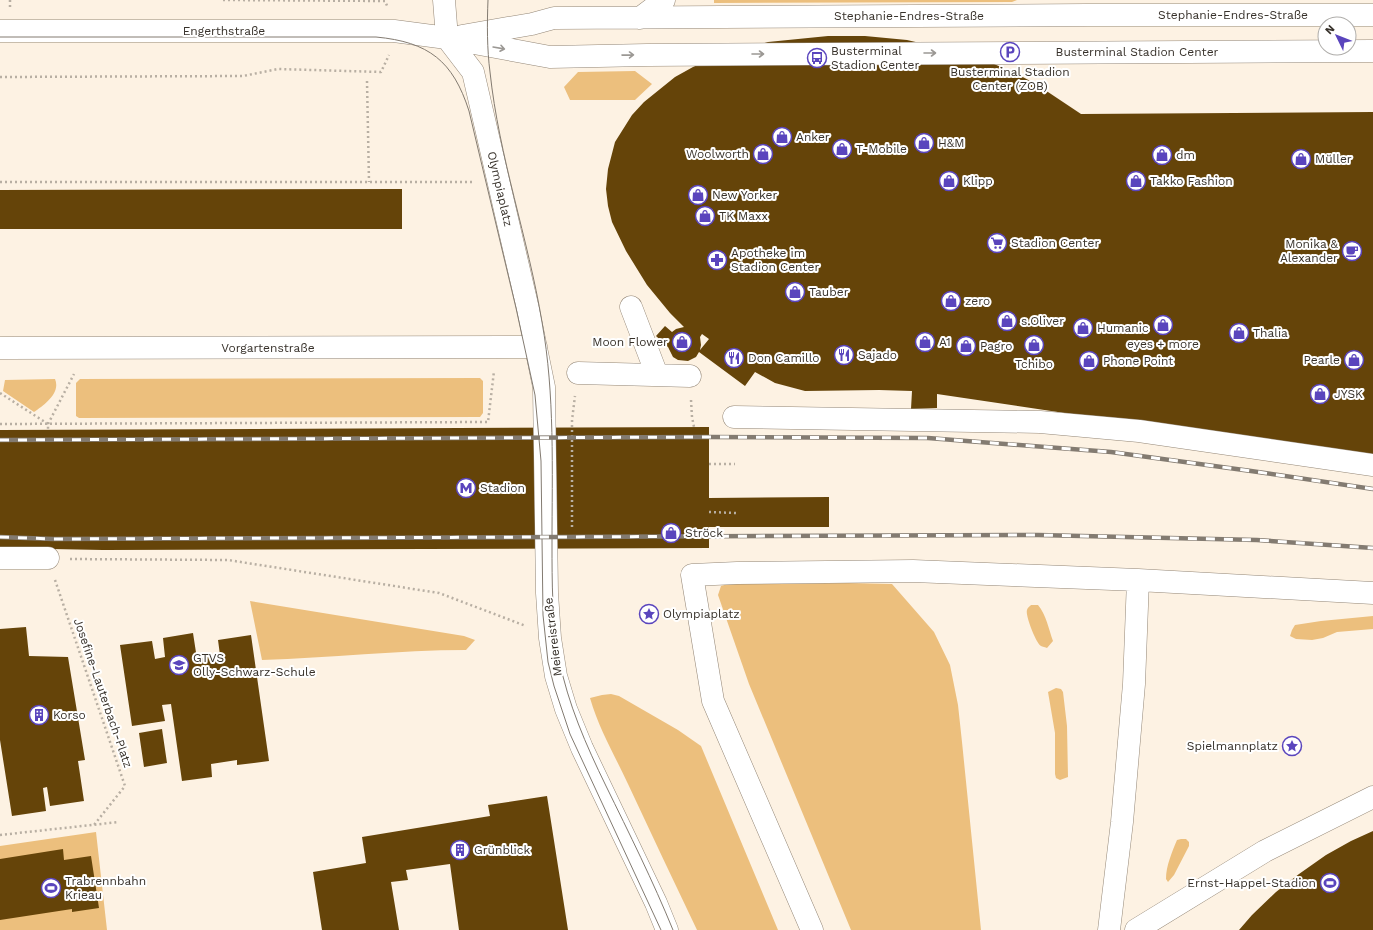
<svg xmlns="http://www.w3.org/2000/svg" width="1373" height="930" viewBox="0 0 1373 930" font-family="'Work Sans',sans-serif">
<style>
.green{fill:#ecbf7d}
.building{fill:#654409;fill-rule:evenodd}
.lines{fill:none;stroke-linecap:round;stroke-linejoin:round}
.minor-casing{stroke:#948777;stroke-width:23}
.path{stroke:#b8afa3;stroke-width:2.5;stroke-dasharray:2 3;stroke-linecap:butt}
.minor{stroke:#fff;stroke-width:22}
.tram{stroke:#837b71;stroke-width:1}
.rail-casing{stroke:#837b71;stroke-width:4.5}
.rail{stroke:#fff;stroke-width:3;stroke-dasharray:9;stroke-linecap:butt}
.oneway{stroke:#9b9894}
.labels{text-anchor:middle;dominant-baseline:central;stroke-width:4;stroke-linejoin:round;paint-order:stroke}
.street-label{font-size:12px;fill:#37312a;stroke:#fff}
.poi-label{font-size:12px;fill:#37312a;stroke:#fff;text-anchor:start}
</style>
<rect width="100%" height="100%" fill="#fdf2e3"/>
<path class="green" d="M714,0H1017L1012,2L714,3Z
M635,71L652,84L635,100H570L564,87L578,72Z
M480,378L483,381V413L480,417L79,418L76,416V383L80,379Z
M55,379C61,393 44,405 34,412L3,391L5,380Z
M848,583L892,584L934,632L950,665L958,705L962,742L981,930H851L749,684L718,595L721,586L728,584Z
M250,601L464,636L475,640L466,650C398,650 330,658 262,660Z
M1031,605H1038C1046,614 1049,630 1053,641L1047,648C1046,647 1042,647 1041,646C1036,643 1025,615 1027,610C1028,607 1029,607 1031,605Z
M1373,616V629L1337,632L1323,638L1312,640L1296,639L1290,636L1292,630L1295,625L1321,621Z
M1056,688L1061,689L1063,692L1067,726L1068,777L1060,780L1056,778L1055,774V733L1048,692Z
M611,694L619,696L678,730L701,746L778,930H697C674,882 651,833 628,784C615,756 599,729 590,698L602,695Z
M96,832L107,930H0V846Z
M1181,839H1186L1189,842V846L1174,875L1168,882L1166,879C1166,866 1172,852 1177,840Z"/>
<path class="building" d="M828,36H865L907,40L933,46L982,59L1013,72L1036,84L1081,114L1373,112V459L937,394V408L911,409L912,391L879,390L805,391L775,383L755,372L745,386L699,352L696,357L688,361L678,360L673,357L668,347L656,336L665,326L672,332L676,329L684,327L670,313L647,285L626,251L612,222L608,206L606,189L608,169L615,142L632,115L644,102L675,77L693,67L718,56L768,42ZM702,334L709,339L700,350L701,345L700,337Z
M402,189V229H0V190Z
M709,427V498L829,497V527H709V548L103,550L0,548V430Z
M26,627L29,656L68,657L85,760L78,761L84,801L50,806L47,787L43,788L46,811L12,816L0,740V629Z
M193,633L197,659L220,655L218,640L251,635L269,761L237,765V760L211,764L212,777L182,781L171,704L162,705L165,721L132,726L120,645L152,641L155,659L165,657L163,638Z
M162,729L167,763L144,767L139,733Z
M547,796L568,930H459L450,864L406,870L408,880L391,882L399,930H322L313,872L366,863L362,837L490,816L488,805Z
M1373,831V930H1239L1252,915L1276,892L1299,874L1326,855L1351,841Z
M63,849L64,860L91,856L99,908L72,912V909L0,920V859Z"/>
<g class="lines">
<defs>
<path id="minor" d="M444,0L447,38
M640,18L664,0
M0,31H394L447,38L550,57L647,55L1373,51
M462,36L532,24L554,18L1087,15H1373
M447,38L473,72L528,309L544,387L547,593L550,638L556,676L566,709L582,748L656,903L667,930
M631,307L657,375
M0,348L536,347
M578,373L690,376
M734,417L1040,422L1139,431L1373,465
M0,558H48
M1138,580L1373,593
M812,930L713,701L692,575L737,573L913,571L1138,580L1134,684L1122,822L1109,930
M1136,930L1265,851L1373,797"/>
</defs>
<use href="#minor" class="minor-casing"/>
<path class="path" d="M223,0L385,1L388,8
M10,7V0
M0,77L243,76L278,69L381,72L389,55
M367,81L369,182
M0,182H475
M0,393L48,424V429
M691,400L692,417L694,427
M0,424L488,422L494,371
M48,424L74,374
M709,464H735
M709,512L736,513
M572,527V420L575,396
M70,559L228,560L439,593L526,626
M55,580L125,786L94,825
M0,835L119,822"/>
<use href="#minor" class="minor"/>
<path class="tram" d="M488,0C487,24 487,49 490,72C499,157 528,238 542,322C555,395 552,470 552,544C552,582 552,621 559,659C568,704 586,745 606,786C629,833 653,881 673,930
M0,37H376C429,42 453,61 469,111L516,308L535,395L541,461L543,615L548,662L554,686L570,734L661,930"/>
<defs>
<path id="rail" d="M0,440L709,437L928,438L1111,452L1251,471L1373,489
M0,537L53,539L1038,535L1257,540L1373,548"/>
</defs>
<use href="#rail" class="rail-casing"/>
<use href="#rail" class="rail"/>
</g>
<defs><path id="oneway-shaft" d="M-6 0H5M1.5-3L5.5 0L1.5 3" fill="none" stroke-width="1.6" stroke-linecap="round" stroke-linejoin="round"/></defs>
<g class="oneway">
<use href="#oneway-shaft" transform="translate(499 48) rotate(10)"/>
<use href="#oneway-shaft" transform="translate(930 53)"/>
<use href="#oneway-shaft" transform="translate(758 54)"/>
<use href="#oneway-shaft" transform="translate(628 55) rotate(-1)"/>
</g>
<defs>
<symbol id="parking-ring" viewBox="-11 -11 22 22"><circle r="9.5" fill="#fff" stroke="#5a45bd" stroke-width="1.5"/><path d="M-3.5-5.5H1a3.5 3.5 0 0 1 0 7H-1V5.5H-3.5ZM-1-3.4V-.6H.8a1.4 1.4 0 0 0 0-2.8Z" fill="#5a45bd"/></symbol>
<symbol id="bus-ring" viewBox="-11 -11 22 22"><circle r="9.5" fill="#fff" stroke="#5a45bd" stroke-width="1.5"/><path d="M-5-6H5V4H4V6H2V4H-2V6H-4V4H-5ZM-3.5-4V0h7V-4ZM-3.5 1.2v1.5H-2V1.2ZM2 1.2v1.5H3.5V1.2Z" fill="#5a45bd"/></symbol>
<symbol id="shop-ring" viewBox="-11 -11 22 22"><circle r="9.5" fill="#fff" stroke="#5a45bd" stroke-width="1.5"/><path d="M-5-2.5h2.3a2.7 3.5 0 0 1 5.4 0H5L5.5 6h-11ZM-1.5-2.5h3a1.5 2.3 0 0 0-3 0Z" fill="#5a45bd"/></symbol>
<symbol id="supermarket-ring" viewBox="-11 -11 22 22"><circle r="9.5" fill="#fff" stroke="#5a45bd" stroke-width="1.5"/><path d="M-6-5.5h2.5l.6 2H6L4.5 2H-2.5L-4.4-4H-6ZM-1.5 3.2a1.3 1.3 0 1 0 .1 0ZM3 3.2a1.3 1.3 0 1 0 .1 0Z" fill="#5a45bd"/></symbol>
<symbol id="cafe-ring" viewBox="-11 -11 22 22"><circle r="9.5" fill="#fff" stroke="#5a45bd" stroke-width="1.5"/><path d="M-5.5-4.5H6V0H3Q3 3.5 0 3.5H-2.5Q-5.5 3.5-5.5 0ZM3-3.2v2h1.7v-2ZM-6 4.5H4V6H-6Z" fill="#5a45bd"/></symbol>
<symbol id="pharmacy-ring" viewBox="-11 -11 22 22"><circle r="9.5" fill="#fff" stroke="#5a45bd" stroke-width="1.5"/><path d="M-2-6h4v4h4v4h-4v4h-4v-4h-4v-4h4Z" fill="#5a45bd"/></symbol>
<symbol id="restaurant-ring" viewBox="-11 -11 22 22"><circle r="9.5" fill="#fff" stroke="#5a45bd" stroke-width="1.5"/><path d="M-5-6h1v4h1v-4h1v4h1v-4h1v5L-1.5 .5V6h-2V.5L-5-1ZM5-6V6H3V1.5H1.5Q1.5-4 5-6Z" fill="#5a45bd"/></symbol>
<symbol id="metro-ring" viewBox="-11 -11 22 22"><circle r="9.5" fill="#fff" stroke="#5a45bd" stroke-width="1.5"/><path d="M-5.5 5V-5H-3L0 0L3-5H5.5V5H3V-.5L0 4L-3-.5V5Z" fill="#5a45bd"/></symbol>
<symbol id="sight-ring" viewBox="-11 -11 22 22"><circle r="9.5" fill="#fff" stroke="#5a45bd" stroke-width="1.5"/><path d="M0-6L1.8-2.2L6-1.7L2.9 1.2L3.7 5.4L0 3.3L-3.7 5.4L-2.9 1.2L-6-1.7L-1.8-2.2Z" fill="#5a45bd"/></symbol>
<symbol id="school-ring" viewBox="-11 -11 22 22"><circle r="9.5" fill="#fff" stroke="#5a45bd" stroke-width="1.5"/><path d="M0-5L7-2L0 1L-7-2ZM-4 1L0 2.5L4 1V4Q0 6-4 4Z" fill="#5a45bd"/></symbol>
<symbol id="building-ring" viewBox="-11 -11 22 22"><circle r="9.5" fill="#fff" stroke="#5a45bd" stroke-width="1.5"/><path d="M-4-6H4V6H1V3H-1V6H-4ZM-2.5-4.3h1.7v1.8h-1.7ZM.8-4.3h1.7v1.8H.8ZM-2.5-1h1.7V.8h-1.7ZM.8-1h1.7V.8H.8Z" fill="#5a45bd"/></symbol>
<symbol id="stadium-ring" viewBox="-11 -11 22 22"><circle r="9.5" fill="#fff" stroke="#5a45bd" stroke-width="1.5"/><path d="M0-5a6.5 5 0 1 0 0 10a6.5 5 0 1 0 0-10ZM-3.5-1.8h7v3.6h-7Z" fill="#5a45bd"/></symbol>
</defs>
<g fill-rule="evenodd">
<use href="#parking-ring" x="999" y="41" width="22" height="22"/>
<use href="#bus-ring" x="806" y="47" width="22" height="22"/>
<use href="#shop-ring" x="771" y="126" width="22" height="22"/>
<use href="#shop-ring" x="913" y="132" width="22" height="22"/>
<use href="#shop-ring" x="831" y="138" width="22" height="22"/>
<use href="#shop-ring" x="752" y="143" width="22" height="22"/>
<use href="#shop-ring" x="1151" y="144" width="22" height="22"/>
<use href="#shop-ring" x="1290" y="148" width="22" height="22"/>
<use href="#shop-ring" x="938" y="170" width="22" height="22"/>
<use href="#shop-ring" x="1125" y="170" width="22" height="22"/>
<use href="#shop-ring" x="687" y="184" width="22" height="22"/>
<use href="#shop-ring" x="694" y="205" width="22" height="22"/>
<use href="#supermarket-ring" x="986" y="232" width="22" height="22"/>
<use href="#cafe-ring" x="1341" y="240" width="22" height="22"/>
<use href="#pharmacy-ring" x="706" y="249" width="22" height="22"/>
<use href="#shop-ring" x="784" y="281" width="22" height="22"/>
<use href="#shop-ring" x="940" y="290" width="22" height="22"/>
<use href="#shop-ring" x="996" y="310" width="22" height="22"/>
<use href="#shop-ring" x="1152" y="314" width="22" height="22"/>
<use href="#shop-ring" x="1072" y="317" width="22" height="22"/>
<use href="#shop-ring" x="1228" y="322" width="22" height="22"/>
<use href="#shop-ring" x="671" y="331" width="22" height="22"/>
<use href="#shop-ring" x="914" y="331" width="22" height="22"/>
<use href="#shop-ring" x="1023" y="334" width="22" height="22"/>
<use href="#shop-ring" x="955" y="335" width="22" height="22"/>
<use href="#restaurant-ring" x="833" y="344" width="22" height="22"/>
<use href="#restaurant-ring" x="723" y="347" width="22" height="22"/>
<use href="#shop-ring" x="1343" y="349" width="22" height="22"/>
<use href="#shop-ring" x="1078" y="350" width="22" height="22"/>
<use href="#shop-ring" x="1309" y="383" width="22" height="22"/>
<use href="#metro-ring" x="455" y="477" width="22" height="22"/>
<use href="#shop-ring" x="660" y="522" width="22" height="22"/>
<use href="#sight-ring" x="638" y="603" width="22" height="22"/>
<use href="#school-ring" x="168" y="654" width="22" height="22"/>
<use href="#building-ring" x="28" y="704" width="22" height="22"/>
<use href="#sight-ring" x="1281" y="735" width="22" height="22"/>
<use href="#building-ring" x="449" y="839" width="22" height="22"/>
<use href="#stadium-ring" x="1319" y="872" width="22" height="22"/>
<use href="#stadium-ring" x="40" y="877" width="22" height="22"/>
</g>
<g class="labels">
<g class="street-label">
<text x="1233" y="15">Stephanie-Endres-Straße</text>
<text x="909" y="16">Stephanie-Endres-Straße</text>
<text x="224" y="31">Engerthstraße</text>
<text x="1137" y="52">Busterminal Stadion Center</text>
<text transform="translate(500 189) rotate(77)">Olympiaplatz</text>
<text x="268" y="348">Vorgartenstraße</text>
<text transform="translate(553 637) rotate(-97)">Meiereistraße</text>
<text transform="translate(103 693) rotate(71)">Josefine-Lauterbach-Platz</text>
</g>
<g class="poi-label">
<text x="831" y="51">Busterminal<tspan x="831" dy="14">Stadion Center</tspan></text>
<text x="1010" y="72" text-anchor="middle">Busterminal Stadion<tspan x="1010" dy="14">Center (ZOB)</tspan></text>
<text x="796" y="137">Anker</text>
<text x="938" y="143">H&amp;M</text>
<text x="856" y="149">T-Mobile</text>
<text x="749" y="154" text-anchor="end">Woolworth</text>
<text x="1176" y="155">dm</text>
<text x="1315" y="159">Müller</text>
<text x="963" y="181">Klipp</text>
<text x="1150" y="181">Takko Fashion</text>
<text x="712" y="195">New Yorker</text>
<text x="719" y="216">TK Maxx</text>
<text x="1011" y="243">Stadion Center</text>
<text x="1338" y="244" text-anchor="end">Monika &amp;<tspan x="1338" dy="14">Alexander</tspan></text>
<text x="731" y="253">Apotheke im<tspan x="731" dy="14">Stadion Center</tspan></text>
<text x="809" y="292">Tauber</text>
<text x="965" y="301">zero</text>
<text x="1021" y="321">s.Oliver</text>
<text x="1097" y="328">Humanic</text>
<text x="1253" y="333">Thalia</text>
<text x="668" y="342" text-anchor="end">Moon Flower</text>
<text x="939" y="342">A1</text>
<text x="1163" y="344" text-anchor="middle">eyes + more</text>
<text x="980" y="346">Pagro</text>
<text x="858" y="355">Sajado</text>
<text x="748" y="358">Don Camillo</text>
<text x="1340" y="360" text-anchor="end">Pearle</text>
<text x="1103" y="361">Phone Point</text>
<text x="1034" y="364" text-anchor="middle">Tchibo</text>
<text x="1334" y="394">JYSK</text>
<text x="480" y="488">Stadion</text>
<text x="685" y="533">Ströck</text>
<text x="663" y="614">Olympiaplatz</text>
<text x="193" y="658">GTVS<tspan x="193" dy="14">Olly-Schwarz-Schule</tspan></text>
<text x="53" y="715">Korso</text>
<text x="1278" y="746" text-anchor="end">Spielmannplatz</text>
<text x="474" y="850">Grünblick</text>
<text x="65" y="881">Trabrennbahn<tspan x="65" dy="14">Krieau</tspan></text>
<text x="1316" y="883" text-anchor="end">Ernst-Happel-Stadion</text>
</g>
</g>
<g transform="translate(1337 36) rotate(313)"><circle r="19" fill="#ffffff" stroke="#afadaa"/>
<path d="M0-3L7 15L0 10L-7 15Z" fill="#5a45bd"/>
<text y="-6" font-size="11" font-weight="bold" text-anchor="middle" fill="#37312a">N</text>
</g>
</svg>
